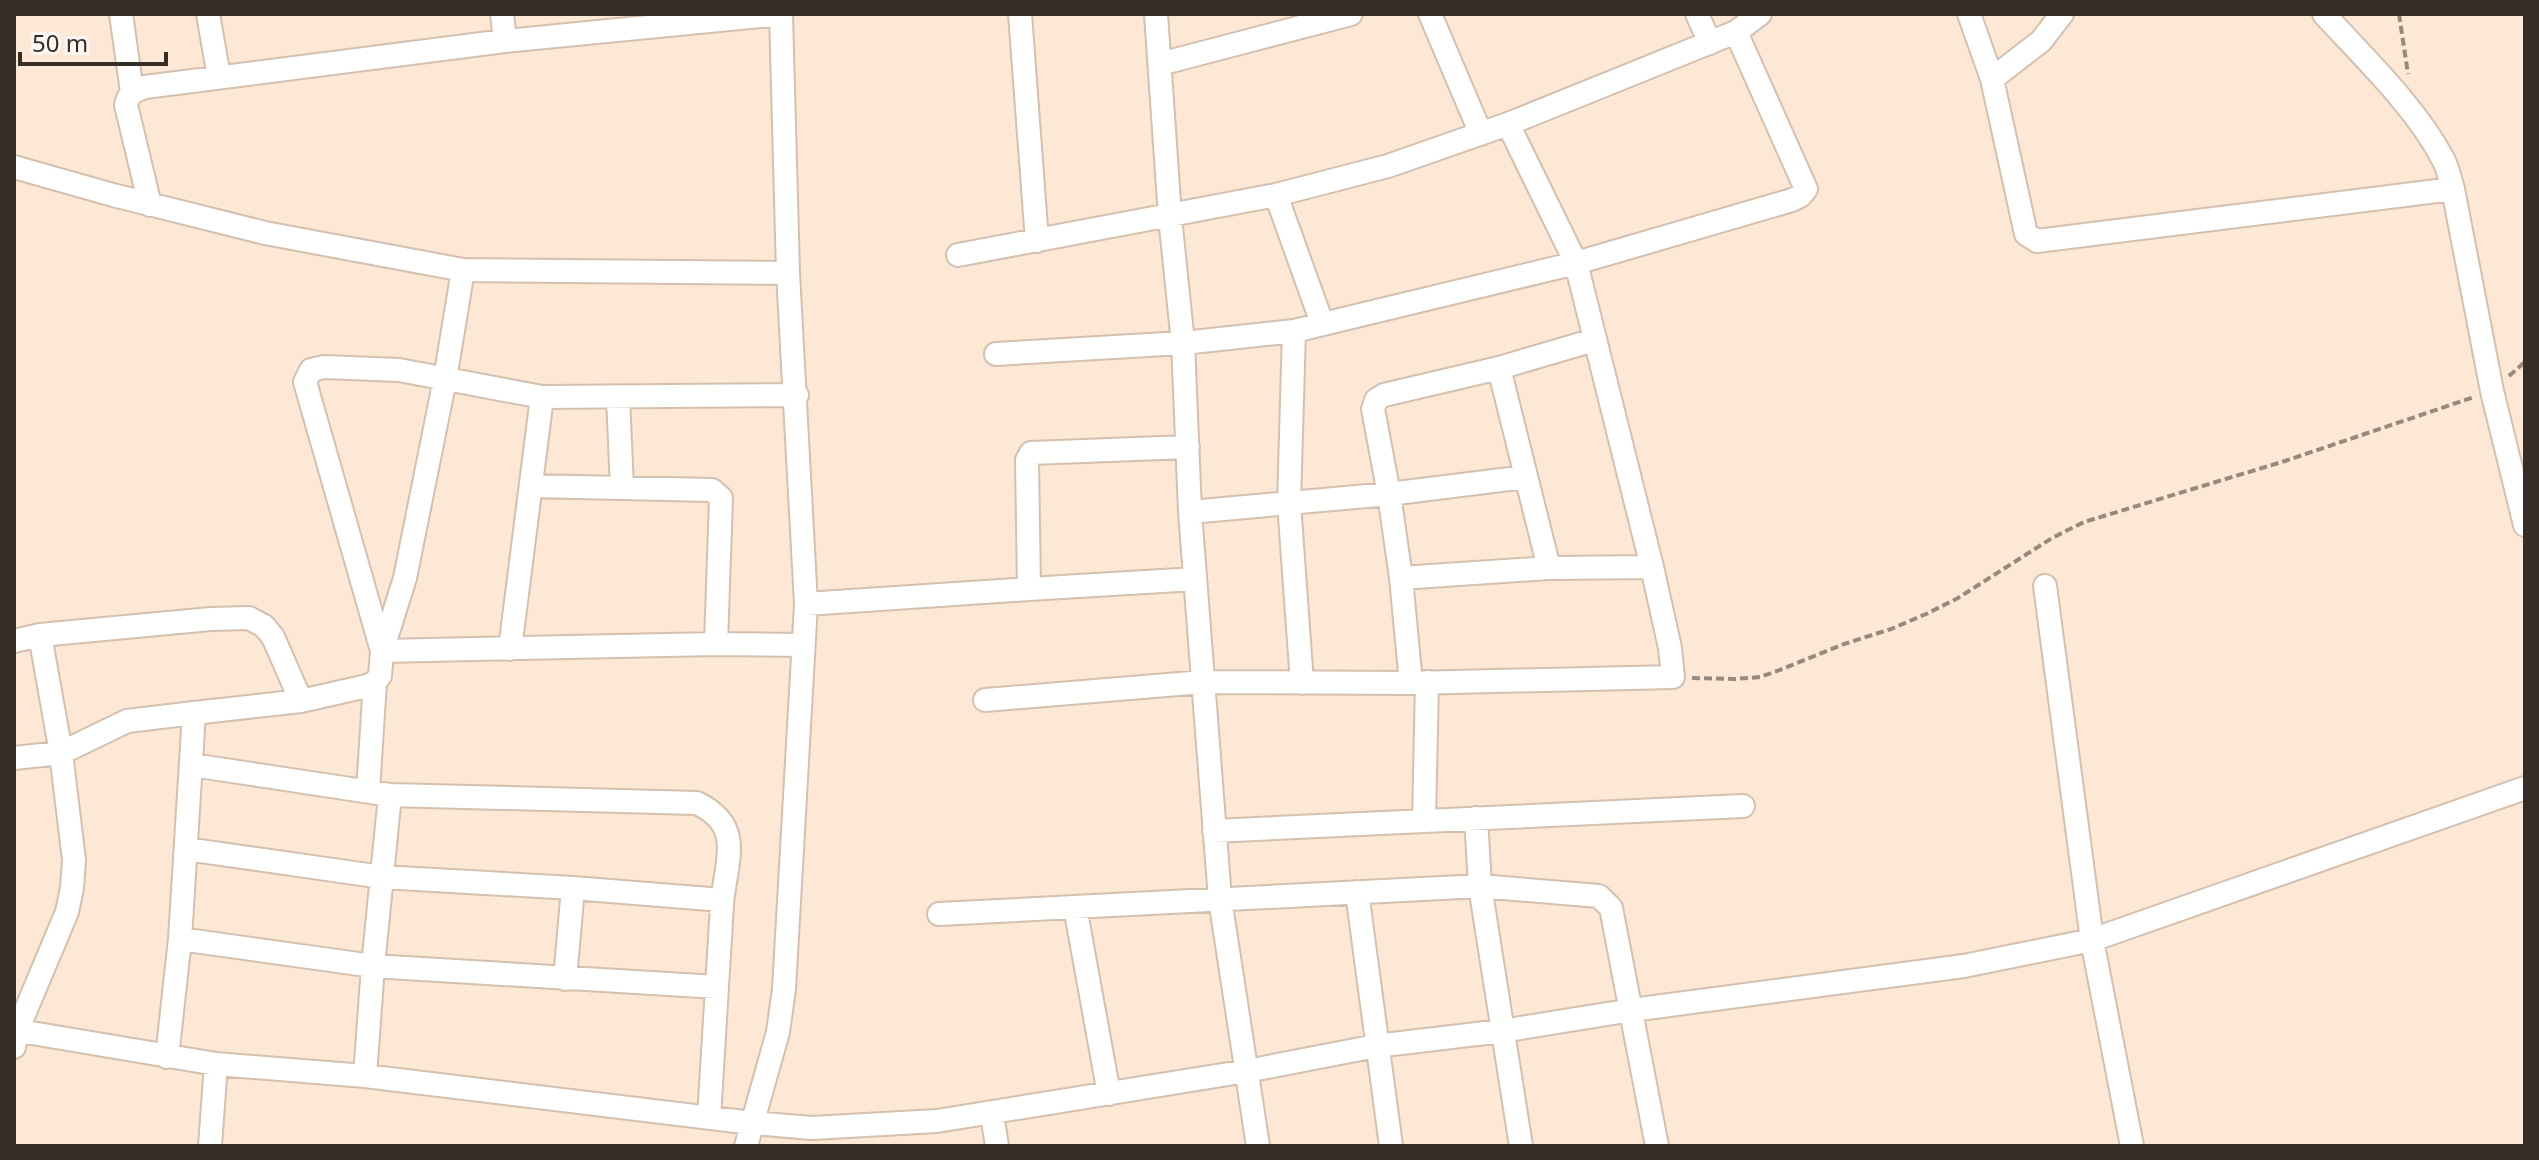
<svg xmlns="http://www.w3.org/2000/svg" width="2539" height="1160" viewBox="0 0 2539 1160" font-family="'Noto Sans',sans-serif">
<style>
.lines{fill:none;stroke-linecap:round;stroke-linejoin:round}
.street-casing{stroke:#d4c0af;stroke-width:26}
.path{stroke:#97897c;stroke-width:4;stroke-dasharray:8 4;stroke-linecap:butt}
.street{stroke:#fff;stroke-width:22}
</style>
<rect width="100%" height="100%" fill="#fde8d6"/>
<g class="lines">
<defs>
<path id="street" d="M121,14L132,92
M208,14L219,77
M502,14L505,41
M1020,14L1037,241
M1156,14L1170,217L1183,343L1190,512L1220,899L1258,1146
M1430,14L1481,134
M1697,14L1710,43
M1969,14L1992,79L2026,234L2037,241L2453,189
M2324,14C2364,58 2415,106 2443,159C2448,168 2450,179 2453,189L2492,391L2525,525
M1160,64L1351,14
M1992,79L2041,41L2062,14
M14,167L113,195L265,233L463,270L788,273
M1276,195L1322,323
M150,205L126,105C128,93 135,91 145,87L505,41L781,14
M958,255L1276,195L1388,166L1508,124L1736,32L1760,14
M1294,331L1289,503L1302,683
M1594,340L1499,368L1384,395L1376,400L1373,409L1389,494L1401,578L1549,568L1652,567
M996,354L1183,343L1294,331L1576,263L1792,200L1800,196L1806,189L1736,32
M1499,368L1549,568
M618,397L622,488
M531,486L712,490L721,498L716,644
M1190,512L1389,494L1526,477
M1401,578L1411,683
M2045,586L2092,940L2132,1146
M1029,589L1195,579
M806,604L1029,589L1027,460L1031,453L1188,447
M14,641L40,635L211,619L249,618L264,626L273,637L301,701
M510,649L542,397
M382,651L305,382L311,370L324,367L399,370L542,397L797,395
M382,651L716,644L803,645
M985,700L1203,682L1411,683L1673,677L1670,648L1652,567L1576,263L1508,124
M194,713L301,701L367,686L375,682L380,676L382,651L405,578L445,379L463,270
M14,758L61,753L127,721L194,713L180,939L167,1057
M192,765L390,795L697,803C713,811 725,821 728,838C732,856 723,885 722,905C717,976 713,1047 709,1118
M368,791L375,682
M1476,818L1480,886L1521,1146
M1424,821L1427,682
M1214,831L1743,806
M186,849L382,877L573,888L565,979
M573,888L722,900
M1357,892L1391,1146
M1075,907L1109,1094
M939,914L1480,886L1599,896L1611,908L1657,1146
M180,939L373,966L717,987
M14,1030L216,1064L365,1076L752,1123L812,1128L937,1121L1247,1071L1376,1046L1502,1031L1632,1010L1964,966L2092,940L2525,788
M14,1047L17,1031L67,912L72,888L74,860L61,753L40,635
M365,1076L373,966L390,795
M992,1114L997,1146
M210,1146L216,1064
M746,1146L778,1032L784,989L806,604L788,273L781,14"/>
</defs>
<use href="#street" class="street-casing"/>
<path class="path" d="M2399,14L2408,74
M2509,376L2525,362
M1692,678L1735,679L1760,677L1777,671L1844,644L1891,629L1926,614L1958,598L2052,538L2084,522L2285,461L2474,397"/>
<use href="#street" class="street"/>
</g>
<rect width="2539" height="1160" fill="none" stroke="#352d26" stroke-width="32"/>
<path d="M20 52v12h146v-12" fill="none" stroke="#352d26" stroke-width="4"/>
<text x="32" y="52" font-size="24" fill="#352d26" stroke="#fdf8f5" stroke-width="6" paint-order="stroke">50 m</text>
</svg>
